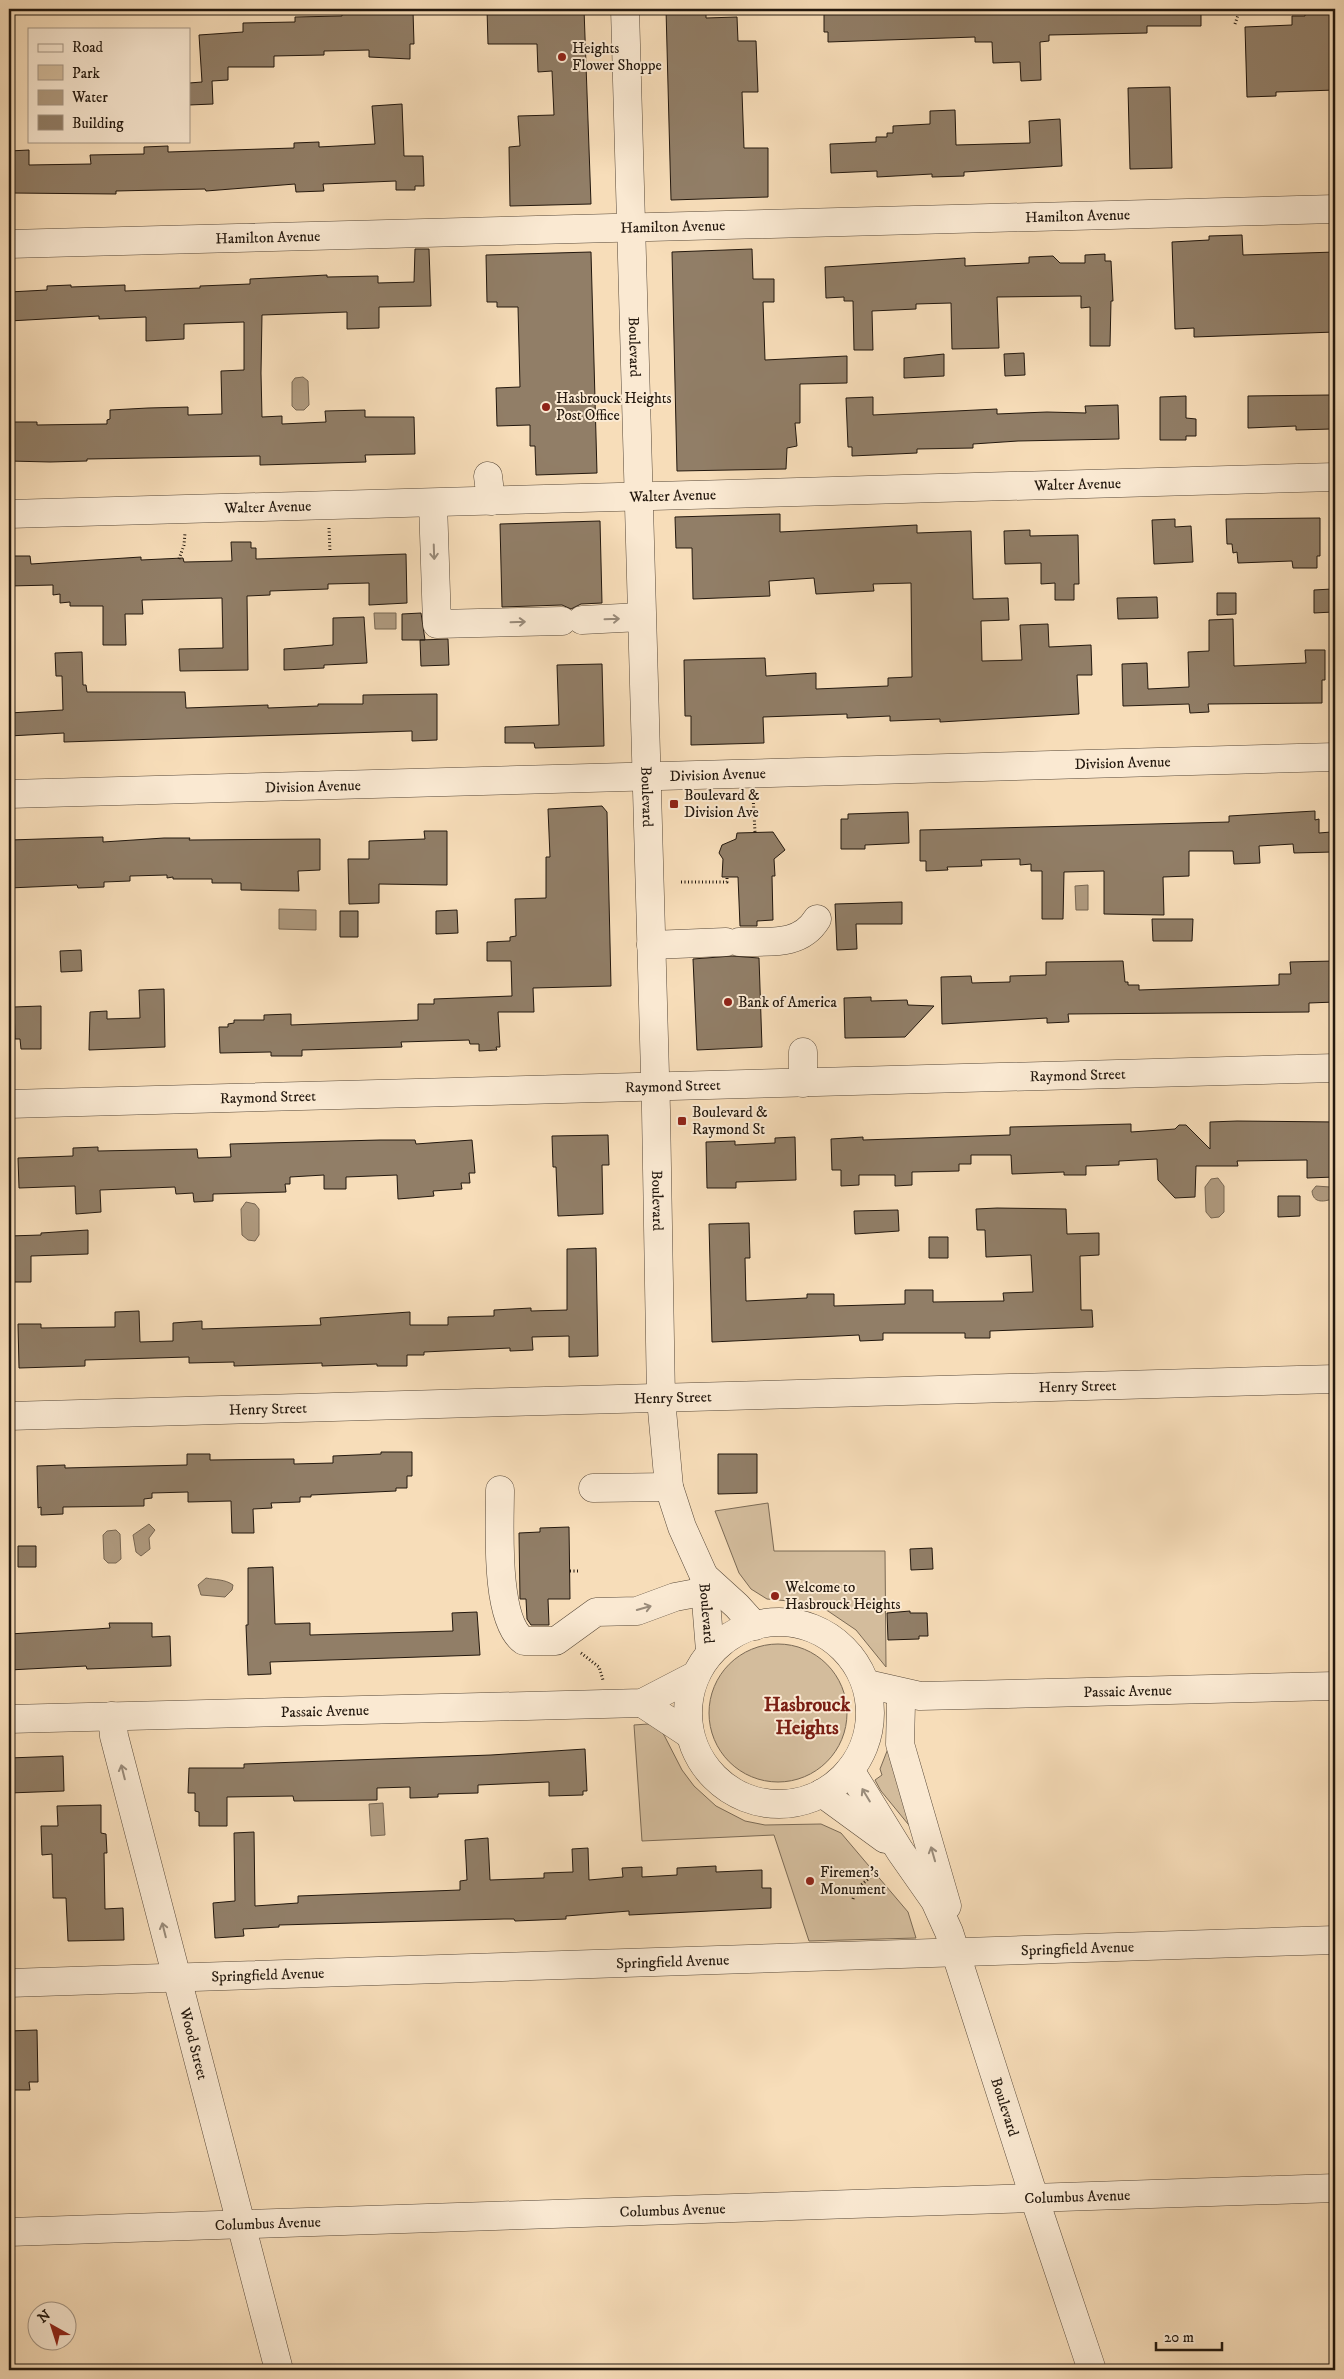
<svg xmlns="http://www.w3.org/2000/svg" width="1344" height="2379" viewBox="0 0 1344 2379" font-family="'IM FELL DW Pica',serif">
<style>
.green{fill:#d3bc9c;stroke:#7b6a55}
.water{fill:#af9a7f;stroke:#776652}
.building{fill:#917e67;stroke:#23180e}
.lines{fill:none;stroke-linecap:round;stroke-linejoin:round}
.minor-casing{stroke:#584939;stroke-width:29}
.path{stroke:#23180e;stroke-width:3;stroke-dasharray:1 2.5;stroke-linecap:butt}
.minor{stroke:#fae9d2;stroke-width:28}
.oneway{stroke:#998b7a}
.poi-dot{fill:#8f2418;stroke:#fae9d2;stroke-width:2}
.labels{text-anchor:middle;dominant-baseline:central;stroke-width:4;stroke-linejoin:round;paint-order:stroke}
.poi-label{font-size:15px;fill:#23180e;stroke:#fae9d2;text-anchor:start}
.street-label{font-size:15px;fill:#23180e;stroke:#fae9d2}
.district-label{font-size:20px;font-weight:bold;fill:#7a1f14;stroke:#fae9d2}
</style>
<rect width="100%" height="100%" fill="#f7ddb9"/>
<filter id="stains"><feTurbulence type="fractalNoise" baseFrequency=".004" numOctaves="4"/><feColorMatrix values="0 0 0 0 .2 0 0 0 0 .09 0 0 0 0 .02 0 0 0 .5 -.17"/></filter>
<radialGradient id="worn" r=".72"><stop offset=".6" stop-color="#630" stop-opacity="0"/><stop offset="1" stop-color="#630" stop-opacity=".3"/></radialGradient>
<path class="green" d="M768,1503L774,1551H885L886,1667L856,1630L828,1611L811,1603L767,1599L751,1589L739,1573L715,1511Z
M709 1713a69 69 0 1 1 138 0a69 69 0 1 1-138 0Z
M648,1724L658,1728L664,1735L682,1770L694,1786L716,1806L745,1821L765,1825L821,1824L841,1833L908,1912L916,1938L809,1941L774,1835L642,1841L634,1725Z
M889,1746L917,1835L881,1791L875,1780L882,1775L880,1769Z"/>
<path class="water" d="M303,377L308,381L309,405L304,410H296L292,406V382L295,378Z
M374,613H396V629H375Z
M1088,885V910H1076L1075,886Z
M279,909L316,910V930L279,929Z
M1218,1178L1224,1186V1212L1219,1217L1211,1218L1206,1212L1205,1187L1211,1179Z
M1335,1184L1334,1198C1325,1202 1313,1204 1312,1191L1316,1186L1330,1187Z
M246,1202L255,1204L259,1209V1235L255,1241L248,1240L242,1235L241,1209Z
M149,1524L155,1530L149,1538L150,1549L141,1556L136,1552L133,1535Z
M116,1530L120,1534L121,1559L116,1563H108L104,1559L103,1535L107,1531Z
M206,1578C215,1580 225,1579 233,1585L232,1590L225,1597L201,1595L198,1585Z
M383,1803L385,1835L371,1836L369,1804Z"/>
<path class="building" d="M487,9H584L591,204L510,206L509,147L520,146L518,116L554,115L552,71L538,72L537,44H488Z
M666,9H706V18L737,17L738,41H756L758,92H742L744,148H768V197L671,200Z
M824,9H1201V26H1147V33L1049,35V41L1040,42L1041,80L1021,81L1020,62L993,63L992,42H975V37L828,42V32H824Z
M1305,9H1333V15H1335V90L1276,92V96L1247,97L1245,27L1292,25V16H1305Z
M413,11L414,44H410V59L369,57V50L324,51V55L274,56V67H228V80L212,81L213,104L189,105V83L202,82L199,35L243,32V23L295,22V17L342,16V12Z
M1170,87L1172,168L1130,169L1128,88Z
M402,104L404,156H423L424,186H415V190H396V181L323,184L324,191L296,192L295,184L206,191L205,189L116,191V194L12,193V179H9V151L29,150V165L91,164L90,155L144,154V147L168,146V152L294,148V143L319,142V147L375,144L372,106Z
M955,110L956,145L1030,143L1029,121L1060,119L1062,166L964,172V176L932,177V174L877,177V171L831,173L830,144L876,142V137H887V133H893V126L930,124V111Z
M1242,235L1243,255L1335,252V332L1194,337V328L1175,329L1172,242L1209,240V236Z
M415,249H429L431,306L379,307V328L347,329V312L262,315L261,373L262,417L282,416V424L326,422L325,411L365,410V417H414L415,454L365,455L366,462L260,465V456L87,459V461L50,462L9,461L10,422H37V425L107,424V420L110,419V410L148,408L188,407V415L222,414L221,371L244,370V322L184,324V339L146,341V317L99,319V316L9,321V292L47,290V286L71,285V287L125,285V291L200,288V286L250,284V279L327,275V277L378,276V283L414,282Z
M752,249L753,279H774V302H763L765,360L847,356V383L800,384V423H795L797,446L787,448L786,469L677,471L672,252Z
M591,252L597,473L536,475L535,446H530V425L497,426L496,388L520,387L518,307H497V302H487L486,255Z
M1105,254V261H1111L1113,301H1111L1110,346H1090V307L1081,308V296L997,297L999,348L952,349L951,303L916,304V309L872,311L873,350H854L853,301H844V297L826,298L825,267L965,258V266L1029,263V257L1053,256L1060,263H1085V255Z
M1024,353L1025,375L1005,376L1004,354Z
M944,354V376L904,378V358Z
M1330,395L1331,429L1296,430V426L1248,428V396Z
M1186,396V418L1196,419V436H1186V440H1160V397Z
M873,397V415L997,409V414L1047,412L1086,413L1085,406L1118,405L1119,439L1018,441L973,444V448L917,449V453L852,456V447H848L846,398Z
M780,514V532L917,525V533L971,531L973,599L1008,598L1009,620L981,621L982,661L1022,660L1020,625L1048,624L1049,647L1091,645L1092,675H1077L1079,714L940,722V719L890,721V716L847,718V714L763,717L764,743L691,745V716H685L684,660L765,658L766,676L816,673V689L888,686V678L912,677L911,583L873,584L874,591L816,594L814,578L769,581L770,596L693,599L692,548H676L675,517Z
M1320,518V556H1317V568H1293L1292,561L1238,563L1237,552L1233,553L1232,544H1227L1226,519Z
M1175,519V527L1191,526L1193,562L1154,564L1152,520Z
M600,521L602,603L581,604L571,609L562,605L502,607L500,524Z
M1030,530V536L1078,535L1079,584H1074V600H1055V583L1041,584V563L1005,564L1004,531Z
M231,542H251V548H256V559L406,554L407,603L369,605V583L328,584V589L270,591V595L247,596L248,670L180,671L179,649L223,648L222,598L142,600L143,614H125L126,645H103V606H70V602L60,603V594L53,595V585L9,586V556H30L31,564L141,557V560L183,558L184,562L232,561Z
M1332,589L1333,612L1314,613V590Z
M1217,593H1236V614L1217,615Z
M1157,597L1158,618L1118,619L1117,598Z
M421,613L425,640H402V614Z
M364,617L367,663L324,665V668L284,670V649L333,645V618Z
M1233,619L1234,666L1306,663L1305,650H1325V680H1322V703L1208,704L1209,712L1190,713L1189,704L1123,706L1122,664L1147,663L1148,689L1189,687L1188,652L1209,651V620Z
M448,639L449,665L421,666L420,640Z
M82,652L83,685H86L87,692H185L186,708L268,705V708L318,706V704H363V695L437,694V740L412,741V731L64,742V733L9,736V713L63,710L62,676H56L55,653Z
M602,664L604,746L535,748L534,743H505V727L559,725L557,665Z
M602,806L607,812L611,986L533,988L534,1012H498L500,1047H496L497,1050L479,1051V1044H470L469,1040L401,1042L402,1047L302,1050V1056H271V1052L220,1053L219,1027H228V1024L234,1023V1020H264V1015L291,1014V1025L418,1020V1004H434V999L512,996L511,961H487V942L510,941V937L516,936L515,899L546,898V857H550L548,809Z
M1315,811V820L1319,819V833L1331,832L1332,852L1294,853L1293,844L1259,846L1260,863L1234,864L1233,851H1189V876L1163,877L1164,915L1104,914V871L1064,872L1063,919H1042V871H1031V864L1020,865V859L981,860L982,866L947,867L948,870L926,871V861H920V830L1229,822V816Z
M908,812L909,843L865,845V849H841V819H848V814Z
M424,831H447V885L379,884V903L349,904L348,859H369V841L425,839Z
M773,832L785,850L774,859L775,876H772L773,920L757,921V926H740L738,877H722L723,859L719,853L722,845L736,839L737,833Z
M103,837V842L164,838H190L189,840L320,839V870L298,871L299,891L241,890V883H212V879H173V877L167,878V875L130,876V881L104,882V887L78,888L77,885L9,888L10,840Z
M902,902V924H856L857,949L837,950L835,904Z
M457,910L458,933L436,934V911Z
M340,911H358V937H340Z
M1152,919H1193L1192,941H1153Z
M81,950L82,971L61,972L60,951Z
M732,956L759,958L762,1047L697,1050L693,959Z
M1123,961L1125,982H1128V985H1139V990L1279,985V974H1291L1290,962L1334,961L1335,1002L1309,1003V1012L1068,1014L1069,1022L1047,1023V1018L942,1024L941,977L971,976L972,983L1010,982V976L1046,975V962Z
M164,989L165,1047L89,1050L90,1012L107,1011V1019L140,1018L139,990Z
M871,997V1001L907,1000L908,1005L934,1006L905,1037L845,1038L844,998Z
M41,1006V1049H21L20,1039H15L14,1007Z
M1237,1121L1335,1122V1177L1307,1178V1160L1237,1161L1238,1166H1196L1195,1197L1175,1198L1158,1180L1157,1159L1119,1161V1165L1086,1166V1175H1064V1172L1012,1174L1011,1155H971V1164H959V1171L912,1172V1185L895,1186V1175H859V1185L841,1186V1170H832L831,1139L863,1137V1140L1010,1135V1127L1131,1124V1132L1175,1129L1179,1125H1186L1210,1149V1122Z
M608,1135L609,1165H602L603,1214L558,1216L556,1167H553L552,1136Z
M795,1137L796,1180L736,1182V1188H707L706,1142L735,1141V1145L775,1143V1138Z
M380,1140H415L416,1144L472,1140L475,1173H469L470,1183H461L462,1189L433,1191L434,1196L398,1199L397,1175L346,1177V1189H324V1175L290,1177V1184H285L286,1192L213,1194V1201L194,1202L193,1193L176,1194L175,1187L100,1190L101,1212L76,1214L75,1186L19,1188L18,1158L73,1156V1148L98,1147V1151L197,1149L198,1158L231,1157L230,1144Z
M1278,1196H1300V1216L1278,1217Z
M997,1208L1066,1209L1067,1234L1099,1233V1255L1080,1256L1081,1310H1092L1093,1327L990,1331V1338H965V1333H883V1340L860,1341L859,1335L712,1342L709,1224L749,1223L750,1258H745L746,1301L807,1298V1294H834V1306L905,1304V1290H933V1302L1004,1301L1003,1293L1033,1292L1031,1255L986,1257L985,1230H977L976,1209Z
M898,1210L899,1231L855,1234L854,1211Z
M88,1230V1254L31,1256V1282H12L13,1257H9V1236L41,1235V1233Z
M929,1237H948V1258H929Z
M596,1248L598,1356L569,1357V1336L532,1337L533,1350L510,1351V1348L424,1352V1355H407V1366H377V1364L322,1366V1363L234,1366V1362L189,1363V1357L85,1360V1366L19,1368L18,1324H41V1328L115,1327V1312L139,1311L140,1342L173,1341V1323L202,1321V1329L321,1325L320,1318L410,1312V1325H448V1317L494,1316V1310L531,1308V1311L567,1310V1249Z
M381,1452H412V1476H407V1488H396V1491L311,1495V1497H300V1502L271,1503L272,1508L253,1509L254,1533H232L231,1501L188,1502V1492L152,1493V1498L144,1499V1506L63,1507V1514L41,1515V1507L38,1508L37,1466L65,1465V1468L187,1465V1454H210V1460L294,1459V1464L333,1463V1456L381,1454Z
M718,1454H757V1493L718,1494Z
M569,1527L570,1599H548L549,1625H531L527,1619L526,1599H520L519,1533L540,1532V1528Z
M18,1546H36V1567H18Z
M932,1548L933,1569L911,1570L910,1549Z
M273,1567L275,1624L310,1623V1635L453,1631L452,1613L477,1612L480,1655L270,1662L271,1674L248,1675L246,1625H248V1568Z
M910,1611V1613H927L928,1636H919V1639L888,1640L887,1613Z
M109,1623H152V1637L170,1636L171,1666L87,1669L86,1666L9,1670V1634L96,1629L110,1628Z
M585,1749L587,1791H583V1795L549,1796V1782L478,1785V1793L438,1794V1797L410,1798V1787L377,1788V1800L294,1801L293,1796L227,1797V1826H199V1812L195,1811V1793H188L189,1768H244V1764L491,1755Z
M63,1756L64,1791L9,1793V1758Z
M101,1805V1833L106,1834L107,1853H104L105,1909L123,1908L124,1940L68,1941L66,1898H53L52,1854L42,1855L41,1826H58L57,1806Z
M254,1832L255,1906L298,1903V1896L460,1890V1881L467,1880L465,1840L488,1838L490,1880L544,1878V1873L573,1872L572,1849L588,1848L589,1880L623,1877L622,1868L642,1867V1877L677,1875V1868L716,1866V1872L762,1870V1888H771V1908L629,1915V1911L566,1916V1919L515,1921L514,1919H504L279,1925V1927L243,1929L244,1936L215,1938L213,1903L235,1901L234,1833Z
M37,2030L38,2082H29L30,2090H9V2031Z"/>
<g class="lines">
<defs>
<g id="minor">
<path id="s1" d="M625,9L656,1110L661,1399L669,1487L682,1527L704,1576L710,1651"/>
<path id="s2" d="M9,244L1335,209"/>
<path d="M488,476L491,501"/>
<path d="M433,503L437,624L562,621"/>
<path id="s3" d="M9,514L1335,477"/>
<path d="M582,620L641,617"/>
<path id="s4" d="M9,794C451,784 893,768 1335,757"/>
<path d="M739,942C768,941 800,947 817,919"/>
<path d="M651,945L726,942"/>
<path d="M803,1052V1083"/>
<path id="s5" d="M9,1104L1335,1068"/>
<path id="s6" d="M9,1416L1335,1379"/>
<path d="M593,1488L669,1487"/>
<path d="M500,1490C500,1524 494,1621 524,1641H556L596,1612L637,1611L675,1597L707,1591"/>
<path d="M704,1576L737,1606L755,1626"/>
<circle cx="779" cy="1713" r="91"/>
<path id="s7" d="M867,1684L920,1696L1335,1686"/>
<path d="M642,1703L689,1734"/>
<path d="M901,1704L900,1744L947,1906"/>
<path id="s8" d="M112,1716L114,1736L279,2370"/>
<path id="s9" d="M9,1719L642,1703L694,1676"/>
<path id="s10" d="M850,1770L900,1851L935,1901L949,1932L1034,2197L1092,2370"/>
<path d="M822,1793L885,1839"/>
<path id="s11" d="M9,1983L1335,1940"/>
<path id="s12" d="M9,2232L1335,2188"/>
</g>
</defs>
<use href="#minor" class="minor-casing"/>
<path class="path" d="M1235,24L1240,9
M329,528L330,552
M179,559L184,545L185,533
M753,796L755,832
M681,882H727V877
M570,1571H579
M581,1653L599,1667L603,1680
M853,1899L856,1889L877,1872"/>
<use href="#minor" class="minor"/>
</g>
<defs><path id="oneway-shaft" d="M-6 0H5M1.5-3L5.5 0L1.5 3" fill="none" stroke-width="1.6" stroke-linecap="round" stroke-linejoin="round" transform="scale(1.25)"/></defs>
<g class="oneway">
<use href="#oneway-shaft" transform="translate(434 552) rotate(88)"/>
<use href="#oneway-shaft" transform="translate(612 619) rotate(-2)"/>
<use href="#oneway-shaft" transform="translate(518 622) rotate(-2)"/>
<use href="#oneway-shaft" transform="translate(644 1608) rotate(-16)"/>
<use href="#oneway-shaft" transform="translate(123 1772) rotate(-104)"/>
<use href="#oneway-shaft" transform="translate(866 1795) rotate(-121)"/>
<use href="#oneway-shaft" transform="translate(933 1854) rotate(-106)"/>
<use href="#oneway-shaft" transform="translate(164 1930) rotate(-104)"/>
</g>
<g class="poi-dot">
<circle cx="562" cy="57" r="5"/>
<circle cx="546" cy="407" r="5"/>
<rect x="669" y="799" width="10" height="10" rx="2.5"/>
<circle cx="728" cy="1002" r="5"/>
<rect x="677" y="1116" width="10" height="10" rx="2.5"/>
<circle cx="775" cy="1596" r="5"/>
<circle cx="810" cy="1881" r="5"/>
</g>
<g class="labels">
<g class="poi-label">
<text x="572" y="48">Heights<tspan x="572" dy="17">Flower Shoppe</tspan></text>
<text x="556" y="398">Hasbrouck Heights<tspan x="556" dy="17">Post Office</tspan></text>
<text x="684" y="795">Boulevard &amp;<tspan x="684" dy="17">Division Ave</tspan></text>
<text x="738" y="1002">Bank of America</text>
<text x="692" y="1112">Boulevard &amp;<tspan x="692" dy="17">Raymond St</tspan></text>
<text x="785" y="1587">Welcome to<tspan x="785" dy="17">Hasbrouck Heights</tspan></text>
<text x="820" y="1872">Firemen's<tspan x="820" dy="17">Monument</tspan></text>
</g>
<g class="street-label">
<text stroke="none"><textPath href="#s2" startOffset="1069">Hamilton Avenue</textPath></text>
<text stroke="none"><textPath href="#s2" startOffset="664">Hamilton Avenue</textPath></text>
<text stroke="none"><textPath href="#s2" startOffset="259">Hamilton Avenue</textPath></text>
<text stroke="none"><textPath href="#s1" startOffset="338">Boulevard</textPath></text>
<text stroke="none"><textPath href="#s3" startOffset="1069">Walter Avenue</textPath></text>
<text stroke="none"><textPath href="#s3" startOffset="664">Walter Avenue</textPath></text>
<text stroke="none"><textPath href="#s3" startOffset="259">Walter Avenue</textPath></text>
<text stroke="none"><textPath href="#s4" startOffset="1114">Division Avenue</textPath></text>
<text stroke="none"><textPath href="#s4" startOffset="709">Division Avenue</textPath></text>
<text stroke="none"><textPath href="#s4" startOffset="304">Division Avenue</textPath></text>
<text stroke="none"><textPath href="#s1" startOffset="788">Boulevard</textPath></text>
<text stroke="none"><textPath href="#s5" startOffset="1069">Raymond Street</textPath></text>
<text stroke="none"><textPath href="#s5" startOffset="664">Raymond Street</textPath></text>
<text stroke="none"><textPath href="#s5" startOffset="259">Raymond Street</textPath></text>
<text stroke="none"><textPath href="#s1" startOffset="1192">Boulevard</textPath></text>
<text stroke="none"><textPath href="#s6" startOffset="1069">Henry Street</textPath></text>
<text stroke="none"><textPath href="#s6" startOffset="664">Henry Street</textPath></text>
<text stroke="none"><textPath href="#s6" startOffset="259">Henry Street</textPath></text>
<text stroke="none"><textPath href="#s1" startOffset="1612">Boulevard</textPath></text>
<text stroke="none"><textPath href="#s7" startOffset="262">Passaic Avenue</textPath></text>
<text stroke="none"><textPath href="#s9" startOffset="316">Passaic Avenue</textPath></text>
<text stroke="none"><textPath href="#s11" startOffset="1069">Springfield Avenue</textPath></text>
<text stroke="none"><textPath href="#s11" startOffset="664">Springfield Avenue</textPath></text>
<text stroke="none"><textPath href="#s11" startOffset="259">Springfield Avenue</textPath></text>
<text stroke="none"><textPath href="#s8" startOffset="338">Wood Street</textPath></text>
<text stroke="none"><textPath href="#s10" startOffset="374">Boulevard</textPath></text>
<text stroke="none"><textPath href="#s12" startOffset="1069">Columbus Avenue</textPath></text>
<text stroke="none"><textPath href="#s12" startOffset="664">Columbus Avenue</textPath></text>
<text stroke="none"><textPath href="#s12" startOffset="259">Columbus Avenue</textPath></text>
</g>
<g class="district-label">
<text x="807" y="1705">Hasbrouck<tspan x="807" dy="23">Heights</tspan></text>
</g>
</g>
<rect width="1344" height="2379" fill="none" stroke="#f7ddb9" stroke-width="30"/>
<rect x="10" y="10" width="1324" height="2359" fill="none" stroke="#23180e" stroke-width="2.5"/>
<rect x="15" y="15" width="1314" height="2349" fill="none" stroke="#23180e"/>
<rect x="28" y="28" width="162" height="115" fill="#fae9d2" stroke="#a49584"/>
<rect x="38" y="44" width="25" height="8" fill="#fae9d2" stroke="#a49584"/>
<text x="72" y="52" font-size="15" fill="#23180e">Road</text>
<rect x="38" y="65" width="25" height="15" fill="#d3bc9c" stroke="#a49584"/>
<text x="72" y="78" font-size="15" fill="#23180e">Park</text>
<rect x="38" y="90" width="25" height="15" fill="#af9a7f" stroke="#a49584"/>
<text x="72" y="102" font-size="15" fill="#23180e">Water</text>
<rect x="38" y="115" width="25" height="15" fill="#917e67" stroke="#a49584"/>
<text x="72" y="128" font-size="15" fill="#23180e">Building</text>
<g transform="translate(52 2326) rotate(321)"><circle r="24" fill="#fae9d2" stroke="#a49584"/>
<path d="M0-4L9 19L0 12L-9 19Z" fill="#8f2418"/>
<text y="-8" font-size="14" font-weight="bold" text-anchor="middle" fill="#23180e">N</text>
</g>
<path d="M1156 2342v8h66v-8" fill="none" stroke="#23180e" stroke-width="2.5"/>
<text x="1164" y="2342" font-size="15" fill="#23180e" stroke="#fae9d2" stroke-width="4" paint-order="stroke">20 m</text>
<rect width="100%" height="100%" filter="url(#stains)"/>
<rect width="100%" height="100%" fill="url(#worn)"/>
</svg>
